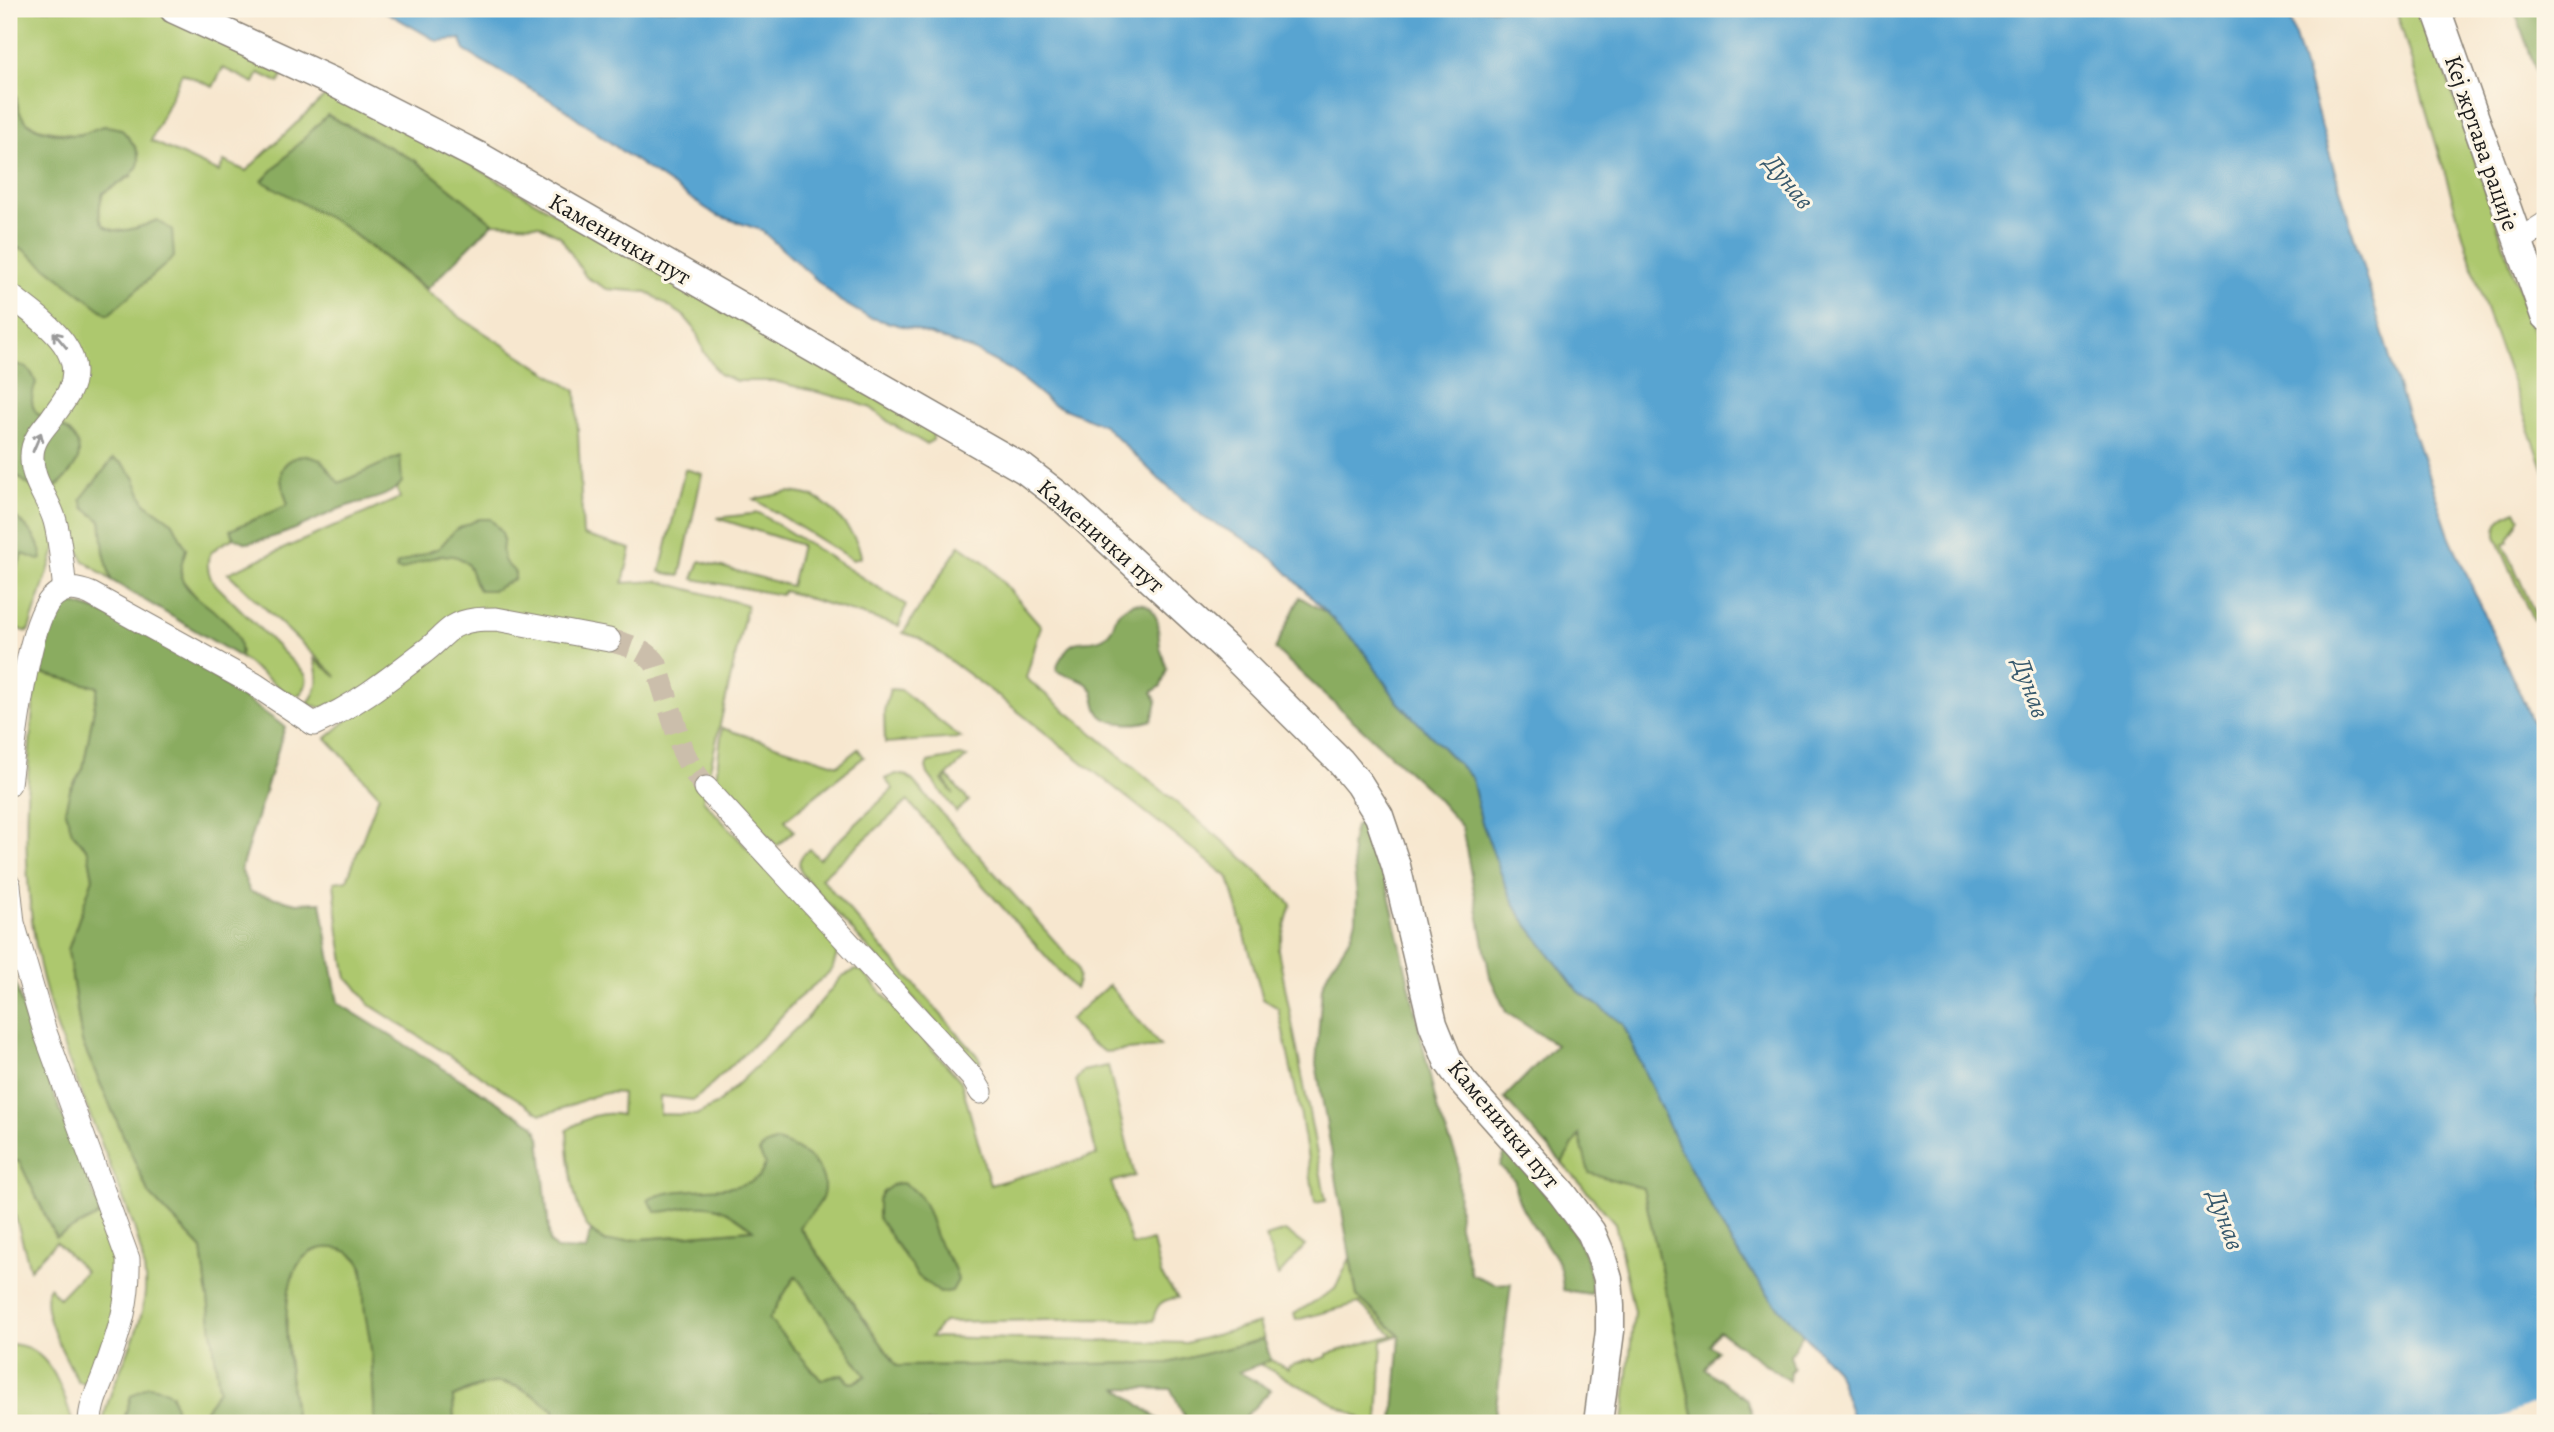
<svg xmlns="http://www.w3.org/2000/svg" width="2554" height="1432" viewBox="0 0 2554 1432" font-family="Alegreya,serif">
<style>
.green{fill:#adc86e;stroke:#647245;stroke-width:2}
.forest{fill:#8aac61;stroke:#53643e;stroke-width:2;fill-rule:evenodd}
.water{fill:#58a4d1;stroke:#3a6076;stroke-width:2}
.pier{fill:#f7e7cf}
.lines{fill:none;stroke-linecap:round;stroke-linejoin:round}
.minor-tunnel{stroke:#cbbeab;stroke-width:23;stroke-dasharray:23 11;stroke-linecap:butt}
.minor-casing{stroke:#8a8276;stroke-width:25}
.major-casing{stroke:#8a8276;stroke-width:31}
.minor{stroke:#fff;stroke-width:23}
.major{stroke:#fff;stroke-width:28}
.oneway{stroke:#999}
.labels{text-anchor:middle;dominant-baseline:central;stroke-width:6;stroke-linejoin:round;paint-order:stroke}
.street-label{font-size:24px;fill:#1c1c1c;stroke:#fcf5e5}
.water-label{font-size:26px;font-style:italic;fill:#37596d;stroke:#fcf5e5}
</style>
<rect width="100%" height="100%" fill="#fcf5e5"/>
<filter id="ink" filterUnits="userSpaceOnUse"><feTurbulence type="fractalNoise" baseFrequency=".0143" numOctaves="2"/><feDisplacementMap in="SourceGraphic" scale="14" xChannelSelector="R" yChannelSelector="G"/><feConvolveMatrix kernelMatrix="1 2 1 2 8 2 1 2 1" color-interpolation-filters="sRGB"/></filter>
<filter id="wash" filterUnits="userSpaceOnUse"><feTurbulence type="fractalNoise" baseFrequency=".00686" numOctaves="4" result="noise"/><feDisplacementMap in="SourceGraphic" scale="28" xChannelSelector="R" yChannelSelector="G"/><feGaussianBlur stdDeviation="1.57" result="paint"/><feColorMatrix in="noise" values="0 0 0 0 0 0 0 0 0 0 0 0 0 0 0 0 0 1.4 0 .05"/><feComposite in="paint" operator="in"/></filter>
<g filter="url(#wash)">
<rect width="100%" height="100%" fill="#f7e7cf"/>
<path class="green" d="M9,9H153L283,74L279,83L259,73L254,83L223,68L213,87L182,73L151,141L219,172L224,161L246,171L326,95L390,118L933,431V440L926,444L890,423L871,408L849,400L774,381H736L719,374L704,352L695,329L684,316L647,292L607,289L586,277L560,236L539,225L493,223L416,161L328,115L263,181L343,226L461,318L576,391L583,535L631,549L623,583L658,581L747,605L703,800L836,945L837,954L832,970L795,1001L766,1033L700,1095L693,1100L660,1096V1114L696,1115L716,1105L808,1017L842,976L856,970L862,971L961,1081L990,1185L1097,1155L1076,1080L1083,1071L1108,1066L1135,1176L1111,1182L1132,1245L1153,1241L1161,1275L1178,1298C1161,1299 1156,1305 1153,1321L1098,1319L943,1322L931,1337L1186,1343L1259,1323L1264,1339L1168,1363L897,1366L799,1226L606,1242C602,1239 596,1236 592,1232C573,1214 568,1156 567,1130C585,1119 599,1110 621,1115L622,1093C593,1089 570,1111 541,1114L370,1005L353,983L347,979L339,933L334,882L347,880L379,795L326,738L366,704L410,677L481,610L356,695L322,708L307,704C320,689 319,677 314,659L337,677L228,573L400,498L397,489L402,481L339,483L231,530L234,538C212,548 201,555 212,581L305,674C309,682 304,692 297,696L284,691L240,657L241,651L183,581L180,566L186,549L111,580L83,560L65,520L28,632L9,626V259L19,246L108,314L157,221C127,234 87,241 103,193L132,176L104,126L88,133L73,135L38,128L27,122L19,112L16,96L9,84Z
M2396,9H2424L2545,366V473L2481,295Z
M685,469L702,474L680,576L660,572Z
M789,492C797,493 808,494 816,498C833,507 859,537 861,557L853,560L754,499Z
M2516,510L2520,518L2508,539L2509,541L2504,544L2537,619L2533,621L2496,536C2495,521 2503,515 2516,510Z
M759,513L906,605L899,626L784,591L781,595L693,579L700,561L791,586L801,545L717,518Z
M960,545L987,564L1041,626L1026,678L1241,856L1291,904L1278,950L1326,1201L1315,1203L1300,1111L1278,1008L1263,999L1229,878L1006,702L919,638L903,633Z
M36,672L98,687L83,769L70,790L72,832L88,851L93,878L68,950L82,1042L149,1194L202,1249L219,1389L196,1423H178L172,1394L131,1396L123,1423H103C111,1373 149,1329 145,1277C142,1243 129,1212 116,1181C97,1130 74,1080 57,1028C15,904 25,798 36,672Z
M890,689L901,690L961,738L885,743L884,711Z
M722,728L838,765L858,749L864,757L785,820L794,831L777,846L715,785Z
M960,756L967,757L942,780L954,794L944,780L948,777L969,801L956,812L928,774L926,767L928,762Z
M896,774L907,776L913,781L1076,965C1080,975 1079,980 1075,989L908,801L821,878L981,1060L974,1065L803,876C796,863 799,857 810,849L819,859L893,789L885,779Z
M1109,985L1161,1047L1105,1052L1088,1041L1069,1020Z
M1579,1134L1590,1173L1643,1188L1695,1423H1623L1634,1312L1615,1223L1562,1163Z
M19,1160L55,1237L102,1214L117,1250L120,1305L88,1383L78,1382C67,1359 37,1310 49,1287L59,1298L85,1271L56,1242L30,1269L9,1193V1163Z
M1285,1231L1305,1246L1278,1276L1266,1237Z
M327,1247L339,1248L351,1253L360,1262L365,1284L364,1300L371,1346L375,1423H296C292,1382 273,1291 303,1258C309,1252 318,1249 327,1247Z
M1350,1258L1357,1296L1400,1335L1382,1341L1378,1422L1370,1423L1259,1364L1271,1360L1288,1369L1289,1366L1311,1359L1313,1361L1327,1357V1354L1393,1335L1359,1303L1296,1320L1294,1314L1335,1289Z
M796,1275L866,1376L853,1383L848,1382L845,1376H831L821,1380L768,1319Z
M9,1344C50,1344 63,1391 73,1423H9Z
M491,1382C520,1384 531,1393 554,1410L555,1423H454L453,1397Z"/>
<path class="forest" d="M2514,9H2545V87L2543,90Z
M9,84C18,95 15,112 27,122C37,131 61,135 74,135C85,136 94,127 105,126C110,126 117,128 121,129C155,165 137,172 103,193C87,241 127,234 157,220L172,230L174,257L108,315L20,247L9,259Z
M327,115L416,161L493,223L427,289L343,226L262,181Z
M11,364C25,364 32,370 36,383C16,431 76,412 79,452C79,462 73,468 67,476C46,502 30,487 9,469V366Z
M304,455L321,460L339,483L400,456L402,482C387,501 360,500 339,509C306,524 283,537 247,543L234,538L230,530L288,505C281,481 271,463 304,455Z
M113,459L122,463L134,477L145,503L173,523L186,549C184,558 179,566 181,575C187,605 246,615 240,657L111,580L104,552L101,521L84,508L81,499Z
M9,512C25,524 40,538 42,559L39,560L23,554L15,572L9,569Z
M479,519H490C514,541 497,541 504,560C506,566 512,567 515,573V579L494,590H479C473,582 473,571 467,564C451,545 418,563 401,570L396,569L397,564L439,548L455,530Z
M1300,597L1328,614L1362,649L1398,702L1472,778L1481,820L1520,915L1577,990L1623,1024L1678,1146L1733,1246L1774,1302L1804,1333L1790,1355L1794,1368L1790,1372L1789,1381L1719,1331L1709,1345L1717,1351L1705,1369L1748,1400L1755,1423H1695L1643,1188L1589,1173L1579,1135L1562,1163L1504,1098L1556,1045L1506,1012L1490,977L1462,827L1432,793L1275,649Z
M1135,603L1144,604L1151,608L1157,619L1160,647L1167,669L1161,686L1152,692L1157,702L1152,720C1139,725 1109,726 1100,714C1093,705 1097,692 1087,684C1078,677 1066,677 1057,671C1057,662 1060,660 1065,652C1075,635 1090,646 1104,637C1121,626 1106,613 1135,603Z
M76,604L120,619L172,647L285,727L241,869L250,892L297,903L321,902L338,1003L534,1125L540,1137L550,1242L556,1249L586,1250L591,1231L606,1242L753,1230C731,1213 718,1202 688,1207C677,1209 667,1212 656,1212L648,1200C676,1183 731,1196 757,1178C762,1175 763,1170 765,1164L759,1152L764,1146L777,1141C800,1148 830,1166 823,1195C820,1207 807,1217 799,1227L897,1366L1168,1363L1264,1339L1271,1360L1239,1372L1271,1390L1239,1423H1187L1171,1389L1118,1388L1163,1423H555L554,1410C513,1379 500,1374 453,1397L454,1423H375C373,1397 374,1369 370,1343C369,1329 364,1315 364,1301C363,1288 366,1276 361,1264C356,1254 344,1249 334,1248C262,1240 292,1383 296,1423H196L219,1389L202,1249L149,1194L82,1042L68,950L93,878L88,851L72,832L65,810L70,790L83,769L98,687L36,672L50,613L67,605ZM795,1276H796L866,1376L853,1383L848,1382L843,1375L831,1376L821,1380L769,1319Z
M1365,817L1383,868L1438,1112L1458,1160L1459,1226L1471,1274L1495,1284L1511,1283L1494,1423H1393L1400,1336L1357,1296L1316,1064L1322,987L1329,970L1351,936L1356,920L1357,896L1351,844L1355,826Z
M9,959L30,1035L102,1214L56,1237L19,1161L9,1163Z
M1506,1151C1537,1181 1598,1247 1591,1294L1563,1290C1562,1282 1562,1271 1558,1263C1546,1239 1513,1207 1515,1181L1500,1166Z
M902,1183C926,1193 928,1215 936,1236C942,1254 954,1260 958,1280L952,1291L940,1293L918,1276L878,1218V1200L883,1192L894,1184Z
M148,1386C176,1388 173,1400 178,1423H123L131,1396Z"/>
<path class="water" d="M381,9H2287L2401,396L2449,535L2545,750V1423H1855L1836,1370L1774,1302L1733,1246L1678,1146L1623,1024L1577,990L1520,915L1506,887L1481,820L1472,778L1398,702L1362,649L1276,561L1241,537L1206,519L1161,481L1104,425L1052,404L1011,370L973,350L917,330L868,317L840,301L761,230L716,215L627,155L562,107L465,51L461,39L437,41Z"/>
<path class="pier" d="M2545,1399V1423H2487Z"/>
</g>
<g filter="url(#ink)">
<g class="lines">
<path class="minor-tunnel" d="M609,640C626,645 645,648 656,664L683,751L690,766L706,788"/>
<defs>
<path id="minor" d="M2517,242L2545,224
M11,296C39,319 90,349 69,392C64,402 57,410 51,419C42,430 32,441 32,456C31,481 49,499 55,521C61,543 62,567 65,590
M9,784C14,745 27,625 51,599C63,586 77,588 91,594L254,684L314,724C355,706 389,679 424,652C434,645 443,634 453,627C467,619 481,619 496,619L609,640
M706,788L972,1077L981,1092
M9,885L13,923L45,1032L128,1259C129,1302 121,1326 107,1366C101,1386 90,1402 90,1423"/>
<path id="major" d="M174,9L335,83L478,156L1024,469L1067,502L1227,649L1340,761L1359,784L1379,816L1396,866L1433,1024L1448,1061L1463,1082L1561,1192L1591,1232L1600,1253L1608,1279L1610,1306V1331L1598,1423
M2436,9L2545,316"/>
</defs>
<use href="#minor" class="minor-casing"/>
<use href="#major" class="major-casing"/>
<use href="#minor" class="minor"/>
<use href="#major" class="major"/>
</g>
<defs><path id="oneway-shaft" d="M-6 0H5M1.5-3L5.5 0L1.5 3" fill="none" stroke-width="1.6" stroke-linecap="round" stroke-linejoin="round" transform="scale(1.75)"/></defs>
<g class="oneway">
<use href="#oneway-shaft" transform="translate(60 340) rotate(-130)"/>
<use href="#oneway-shaft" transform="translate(37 442) rotate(-67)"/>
</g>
</g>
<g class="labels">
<g class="street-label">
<text transform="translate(2482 143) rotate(71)">Кеј жртава рације</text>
<text transform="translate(620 239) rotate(30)">Каменички пут</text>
<text transform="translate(1101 536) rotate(41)">Каменички пут</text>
<text transform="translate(1504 1124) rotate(50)">Каменички пут</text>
</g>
<g class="water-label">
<text transform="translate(1789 182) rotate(51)">Дунав</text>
<text transform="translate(2031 688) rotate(70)">Дунав</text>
<text transform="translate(2226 1220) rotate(70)">Дунав</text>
</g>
</g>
<rect width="2554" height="1432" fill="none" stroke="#fcf5e5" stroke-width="35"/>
</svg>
